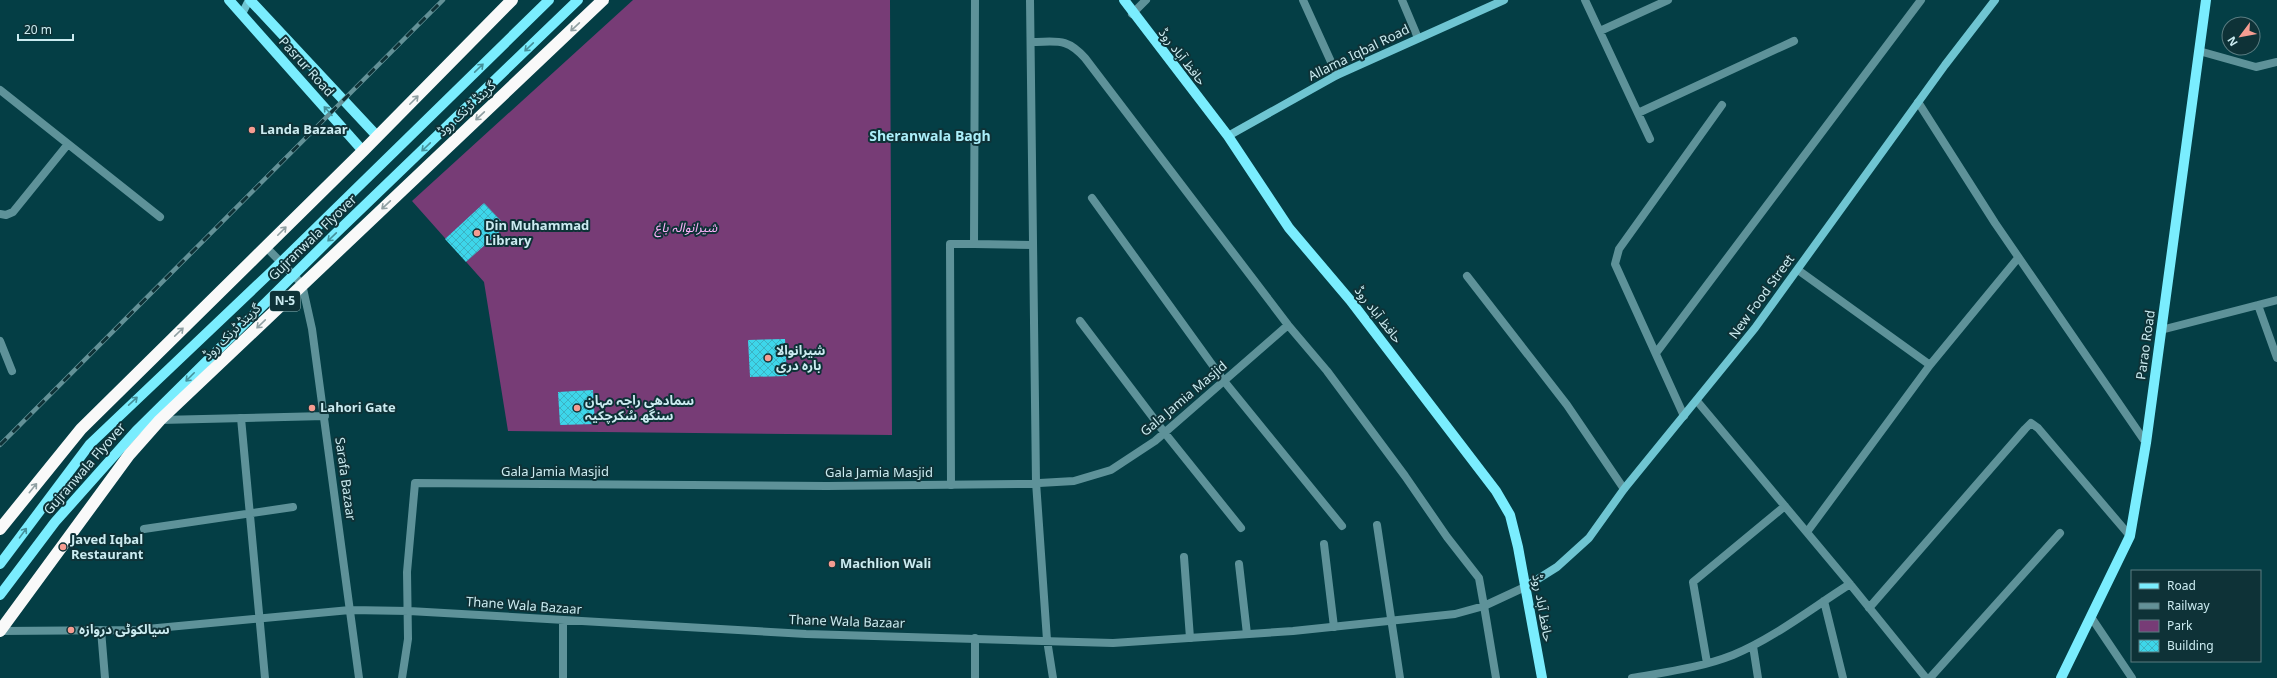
<svg xmlns="http://www.w3.org/2000/svg" width="2277" height="678" viewBox="0 0 2277 678" font-family="Georgia,'Noto Sans Arabic',serif">
<style>
.green{fill:#773c76}
.building{fill:url(#building-cross-hatch)}
.lines{fill:none;stroke-linecap:round;stroke-linejoin:round}
.lane{stroke:#5e9299;stroke-width:8}
.street{stroke:#5e9299;stroke-width:8}
.secondary{stroke:#6fc5d2;stroke-width:8}
.primary{stroke:#7aedfe;stroke-width:10}
.highway{stroke:#f9f9f9;stroke-width:12}
.rail-casing{stroke:#639197;stroke-width:4.5}
.rail{stroke:#0e3237;stroke-width:3;stroke-dasharray:9;stroke-linecap:butt}
.oneway{stroke:#8f9fa2}
.oneway2{stroke:#44909a}
.poi-dot{fill:#f59c91;stroke:#0e3237;stroke-width:1.5}
.labels{text-anchor:middle;dominant-baseline:central;stroke-width:4;stroke-linejoin:round;paint-order:stroke}
.shield{fill:#0e3237;stroke:#92b4b8;stroke-width:1}
.shield-label{font-size:12px;font-weight:bold;fill:#cbebf0}
.street-label{font-size:13px;fill:#cbebf0;stroke:#0e3237}
.poi-label{font-size:13px;font-weight:bold;fill:#cbebf0;stroke:#0e3237;text-anchor:start}
.park-label{font-size:13px;font-style:italic;fill:#fcb2f9;stroke:#0e3237}
.neighbourhood-label{font-size:14px;font-weight:bold;fill:#aceffa;stroke:#0e3237}
</style>
<defs>
<pattern id="building-cross-hatch" width="8" height="8" patternUnits="userSpaceOnUse"><rect width="8" height="8" fill="#3dd6ea"/><path d="M0 0l8 8M0 8l8-8" fill="none" stroke="#3db2c2"/></pattern>
</defs>
<rect width="100%" height="100%" fill="#043e45"/>
<path class="green" d="M633,0H890L892,435L508,431L484,282L412,201Z"/>
<path class="building" d="M484,203L506,226L466,262L445,239Z
M785,339L787,376L750,377L748,340Z
M593,390L595,424L560,425L558,392Z"/>
<g class="lines">
<path class="lane" d="M1303,0L1337,75
M974,244L1033,245
M1467,276L1567,405L1624,489
M1656,353L1921,0
M1224,381L1342,526
M1684,416L1615,264L1619,249L1722,105
M241,418L265,678
M951,485L950,244H974L975,0
M1377,525L1400,678
M144,529L293,507
M1324,544L1334,627
M1184,557L1190,638
M1239,564L1247,634
M1484,606L1496,678
M101,630L105,678
M975,678V638"/>
<path class="street" d="M1030,0L1036,482L1047,640L1053,678
M1402,0L1418,38
M1585,0L1650,139
M1132,14L1146,0
M1600,31L1668,0
M1031,42C1057,42 1066,37 1085,58L1288,325L1327,371L1405,476L1447,537L1479,578L1484,606
M2199,51L2256,67L2277,62
M0,90L160,217
M1918,102L1995,223L2146,443
M1638,113L1794,41
M1092,198L1224,381
M0,214L6,215L13,212L68,144
M266,247L302,284L312,329L359,678
M1798,270L1930,365
M2258,305L2277,358
M1080,321L1164,432L1241,528
M2161,330L2277,300
M0,341L12,371
M1697,401L1850,584L1926,678
M160,420L325,416
M1807,532L1930,365L2018,258
M1824,601L1843,678
M1869,608L2025,429L2031,423L2038,428L2130,536
M2091,617L2132,678
M563,621V678
M0,631L136,630L350,610L409,611L806,634L1113,643L1293,631L1455,614L1484,606L1525,587
M1753,646L1758,678
M1707,663L1693,582L1785,506
M402,678L408,639L407,572L415,483L827,486L1022,484L1074,481L1111,470L1155,441L1288,325
M1632,678C1666,672 1700,668 1733,655C1774,638 1812,608 1850,584
M1930,678L2060,533"/>
<path class="secondary" d="M242,14L249,0
M1228,136L1337,75L1504,0
M1525,587L1557,567L1589,538L1624,489L1755,328L1945,65L1995,0"/>
<path class="primary" d="M229,0L363,151
M250,0L377,136
M1124,0L1228,136L1289,228L1350,300L1496,491L1510,515L1518,547L1542,678
M0,564L90,444L271,272L549,0
M0,595L55,522L136,431L334,235L578,0
M2061,678L2130,536L2146,443L2206,0"/>
<path class="highway" d="M0,529L81,429L363,151L512,0
M0,631L129,455L160,420L603,0"/>
<defs>
<path id="rail" d="M0,445L443,0"/>
</defs>
<use href="#rail" class="rail-casing"/>
<use href="#rail" class="rail"/>
</g>
<defs><path id="oneway-shaft" d="M-6 0H5M1.5-3L5.5 0L1.5 3" fill="none" stroke-width="1.6" stroke-linecap="round" stroke-linejoin="round"/></defs>
<g class="oneway">
<use href="#oneway-shaft" transform="translate(575 27) rotate(137)"/>
<use href="#oneway-shaft" transform="translate(414 100) rotate(-45)"/>
<use href="#oneway-shaft" transform="translate(480 116) rotate(137)"/>
<use href="#oneway-shaft" transform="translate(386 205) rotate(137)"/>
<use href="#oneway-shaft" transform="translate(282 231) rotate(-45)"/>
<use href="#oneway-shaft" transform="translate(261 324) rotate(136)"/>
<use href="#oneway-shaft" transform="translate(179 332) rotate(-44)"/>
<use href="#oneway-shaft" transform="translate(33 488) rotate(-51)"/>
</g>
<g class="oneway2">
<use href="#oneway-shaft" transform="translate(529 47) rotate(136)"/>
<use href="#oneway-shaft" transform="translate(479 68) rotate(-44)"/>
<use href="#oneway-shaft" transform="translate(328 111) rotate(-132)"/>
<use href="#oneway-shaft" transform="translate(426 147) rotate(136)"/>
<use href="#oneway-shaft" transform="translate(332 237) rotate(136)"/>
<use href="#oneway-shaft" transform="translate(190 377) rotate(135)"/>
<use href="#oneway-shaft" transform="translate(133 401) rotate(-43)"/>
<use href="#oneway-shaft" transform="translate(23 533) rotate(-54)"/>
</g>
<g class="poi-dot">
<circle cx="252" cy="130" r="4"/>
<circle cx="477" cy="233" r="4"/>
<circle cx="768" cy="358" r="4"/>
<circle cx="312" cy="408" r="4"/>
<circle cx="577" cy="408" r="4"/>
<circle cx="63" cy="547" r="4"/>
<circle cx="832" cy="564" r="4"/>
<circle cx="71" cy="630" r="4"/>
</g>
<g class="labels">
<rect class="shield" x="270" y="291" width="30" height="20" rx="3"/>
<g class="shield-label">
<text x="285" y="301">N-5</text>
</g>
<g class="street-label">
<text transform="translate(1359 53) rotate(-26)">Allama Iqbal Road</text>
<text transform="translate(1182 57) rotate(52)">حافظ آباد روڈ</text>
<text transform="translate(306 67) rotate(48)">Pasrur Road</text>
<text transform="translate(467 109) rotate(-43)">گرینڈ ٹرنک روڈ</text>
<text transform="translate(313 238) rotate(-44)">Gujranwala Flyover</text>
<text transform="translate(1762 297) rotate(-54)">New Food Street</text>
<text transform="translate(1378 315) rotate(52)">حافظ آباد روڈ</text>
<text transform="translate(232 332) rotate(-44)">گرینڈ ٹرنک روڈ</text>
<text transform="translate(2146 345) rotate(-82)">Parao Road</text>
<text transform="translate(1184 399) rotate(-40)">Gala Jamia Masjid</text>
<text transform="translate(85 469) rotate(-49)">Gujranwala Flyover</text>
<text x="555" y="472">Gala Jamia Masjid</text>
<text x="879" y="473">Gala Jamia Masjid</text>
<text transform="translate(345 479) rotate(82)">Sarafa Bazaar</text>
<text transform="translate(524 606) rotate(4)">Thane Wala Bazaar</text>
<text transform="translate(1542 608) rotate(80)">حافظ آباد روڈ</text>
<text transform="translate(847 622) rotate(2)">Thane Wala Bazaar</text>
</g>
<g class="poi-label">
<text x="260" y="130">Landa Bazaar</text>
<text x="485" y="226">Din Muhammad<tspan x="485" dy="15">Library</tspan></text>
<text x="776" y="351">شیرانوالا<tspan x="776" dy="15">بارہ دری</tspan></text>
<text x="585" y="401">سمادھی راجہ مہان<tspan x="585" dy="15">سنگھ سُکرچکیہ</tspan></text>
<text x="320" y="408">Lahori Gate</text>
<text x="71" y="540">Javed Iqbal<tspan x="71" dy="15">Restaurant</tspan></text>
<text x="840" y="564">Machlion Wali</text>
<text x="79" y="630">سیالکوٹی دروازہ</text>
</g>
<g class="park-label">
<text x="686" y="228">شیرانوالہ باغ</text>
</g>
<g class="neighbourhood-label">
<text x="930" y="136">Sheranwala Bagh</text>
</g>
</g>
<rect x="2131" y="570" width="130" height="92" fill="#0e3237" stroke="#5a7c81"/>
<rect x="2139" y="583" width="20" height="6" fill="#7aedfe" stroke="#5a7c81"/>
<text x="2167" y="590" font-size="12" fill="#cbebf0">Road</text>
<rect x="2139" y="603" width="20" height="6" fill="#639197" stroke="#5a7c81"/>
<text x="2167" y="610" font-size="12" fill="#cbebf0">Railway</text>
<rect x="2139" y="620" width="20" height="12" fill="#773c76" stroke="#5a7c81"/>
<text x="2167" y="630" font-size="12" fill="#cbebf0">Park</text>
<rect x="2139" y="640" width="20" height="12" fill="url(#building-cross-hatch)" stroke="#5a7c81"/>
<text x="2167" y="650" font-size="12" fill="#cbebf0">Building</text>
<g transform="translate(2241 36) rotate(238)"><circle r="19" fill="#0e3237" stroke="#5a7c81"/>
<path d="M0-3L7 15L0 10L-7 15Z" fill="#f59c91"/>
<text y="-6" font-size="11" font-weight="bold" text-anchor="middle" fill="#cbebf0">N</text>
</g>
<path d="M18 34v6h55v-6" fill="none" stroke="#cbebf0" stroke-width="2"/>
<text x="24" y="34" font-size="12" fill="#cbebf0" stroke="#0e3237" stroke-width="3" paint-order="stroke">20 m</text>
</svg>
